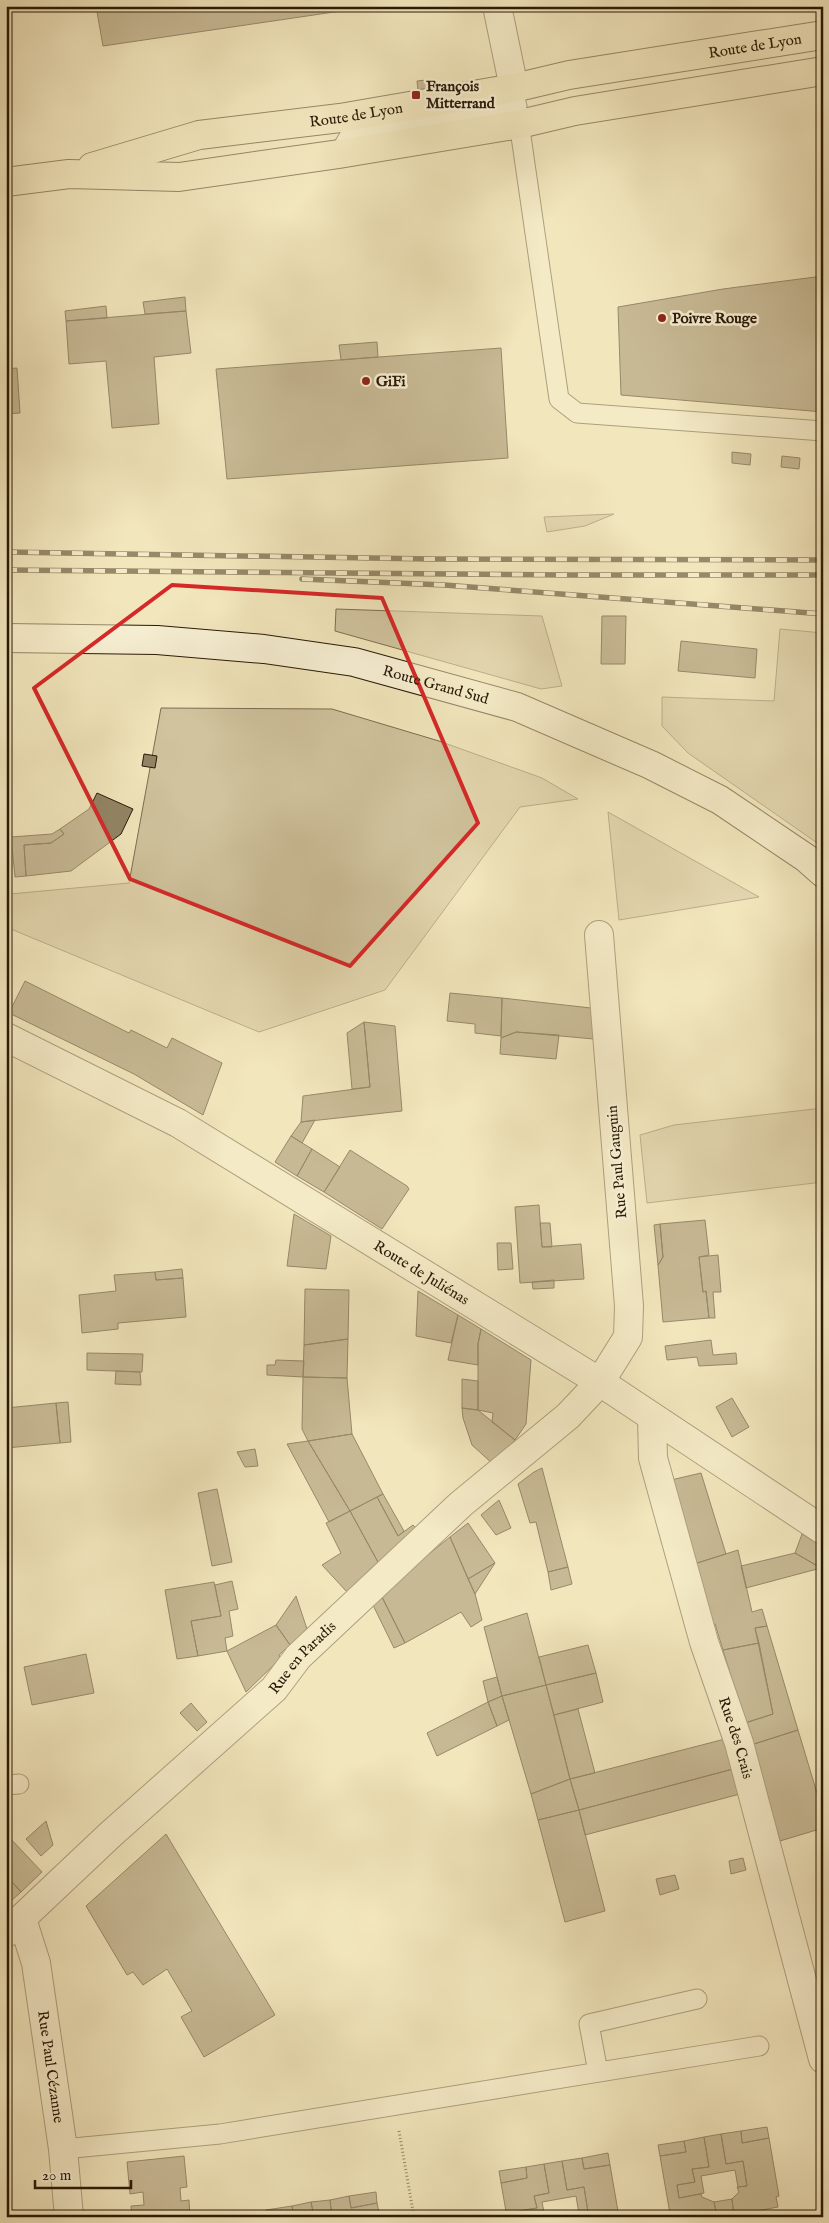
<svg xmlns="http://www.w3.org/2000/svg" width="829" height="2223" viewBox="0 0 829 2223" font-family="'IM FELL English',serif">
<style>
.green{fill:#d0c39d;stroke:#7c6e52}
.building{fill:#928465;stroke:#291906}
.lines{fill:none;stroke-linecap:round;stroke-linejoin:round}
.lane-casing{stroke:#5b4c34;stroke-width:21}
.street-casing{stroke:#5b4c34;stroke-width:30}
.secondary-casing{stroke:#291906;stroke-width:30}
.primary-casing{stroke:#291906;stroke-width:30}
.path{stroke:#291906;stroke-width:3;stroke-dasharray:1 2.5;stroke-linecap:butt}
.lane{stroke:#f7efd3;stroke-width:19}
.street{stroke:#f7efd3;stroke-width:28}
.secondary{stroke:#f7efd3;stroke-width:28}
.primary{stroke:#f2e6bc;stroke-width:28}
.rail-casing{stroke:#291906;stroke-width:5.5}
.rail{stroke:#f7efd3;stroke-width:4;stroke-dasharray:11;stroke-linecap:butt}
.marked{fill:none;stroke:#d62828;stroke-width:4;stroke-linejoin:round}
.poi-dot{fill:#8f2418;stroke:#f7efd3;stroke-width:2}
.labels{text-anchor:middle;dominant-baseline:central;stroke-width:5;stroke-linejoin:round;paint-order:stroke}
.street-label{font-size:15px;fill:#291906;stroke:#f7efd3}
.poi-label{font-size:15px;font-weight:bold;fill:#291906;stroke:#f7efd3;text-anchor:start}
</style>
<rect width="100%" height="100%" fill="#f2e6bc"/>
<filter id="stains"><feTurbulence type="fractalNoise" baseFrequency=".004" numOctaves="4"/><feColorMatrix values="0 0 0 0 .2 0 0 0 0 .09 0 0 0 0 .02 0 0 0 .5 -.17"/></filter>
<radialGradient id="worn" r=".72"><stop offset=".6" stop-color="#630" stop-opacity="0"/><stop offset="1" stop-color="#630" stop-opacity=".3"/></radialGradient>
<path class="green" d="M614,514L585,526L547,532L544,517Z
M336,609L542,616L562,686L541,689L335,631Z
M780,629L823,633V847L688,753L662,726V697L774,701Z
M161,708L332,709L439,741L542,778L578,799L520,807L385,990L259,1032L6,927L10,894L129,883Z
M608,812L759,897L619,920Z
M823,1108V1182L647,1203L640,1135L674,1125Z"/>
<path class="building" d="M96,6H375L103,46Z
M436,79L438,87L418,90L417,81Z
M823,276V412L621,395L618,307L723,289Z
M185,297L186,311L145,314L143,302Z
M106,306L107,318L66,321L65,311Z
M186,311L191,353L154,357L159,424L112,428L106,361L69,364L66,321Z
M377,342L378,357L341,360L339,345Z
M501,348L508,458L227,479L216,369Z
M17,368L20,413L6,414V369Z
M732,452L751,454L750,465L732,463Z
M782,456L800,458L799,469L781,467Z
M602,616H626L625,664H601Z
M681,641L757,649L755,678L678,671Z
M144,754L157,756L155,768L142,766Z
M97,793L133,809L121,834L71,871L26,876L24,845L51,843L64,834L60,829L89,809Z
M60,829L64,834L51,843L24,845L26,876L15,877L11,837L52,834Z
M25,981L129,1033L131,1030L167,1048L172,1038L222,1063L203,1115L134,1074L9,1013Z
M450,993L502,998L501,1036L475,1033V1024L447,1021Z
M502,998L591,1008L594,1039L516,1032L501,1038Z
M364,1022L370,1087L352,1089L347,1033Z
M364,1022L395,1026L402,1111L301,1122L303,1096L370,1087Z
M516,1032L559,1035L556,1059L500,1054L501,1038Z
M315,1120L302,1143L291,1136L301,1122Z
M291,1136L312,1149L297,1176L275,1162Z
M312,1149L340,1167L324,1192L297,1176Z
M350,1150L407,1186L409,1189L382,1229L324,1192Z
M539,1205L542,1247L581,1244L584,1279L520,1283L515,1207Z
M294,1214L331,1236L326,1269L287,1266Z
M705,1220L709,1255L699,1257L703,1292L706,1291L709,1318L663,1322L658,1265L663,1257L660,1224Z
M540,1223H550L552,1247H542Z
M660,1224L663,1257L658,1265L654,1225Z
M497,1243H511L513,1269L498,1270Z
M718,1255L721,1292H713L715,1318H709L706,1291L703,1292L699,1257Z
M182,1269L183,1278L156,1280L155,1272Z
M155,1272L156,1280L183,1278L186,1317L118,1323V1329L82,1333L79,1295L116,1291L114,1275Z
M554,1280V1288L533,1289L532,1282Z
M305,1289L349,1290L348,1339L304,1345Z
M418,1291L458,1315L451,1343L416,1336Z
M458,1315L481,1329L478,1344V1365L448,1360Z
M481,1329L531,1360L526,1424L515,1440L492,1422L493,1413L478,1410V1344Z
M348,1339L347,1378L303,1377L304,1345Z
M711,1340L713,1355L736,1353L737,1364L699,1366L697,1357L667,1360L665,1346Z
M87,1353L143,1354L142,1372L87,1370Z
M276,1360L304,1361L303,1377L267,1375V1365H275Z
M116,1371L140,1372L141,1385L115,1384Z
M303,1377L347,1378L352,1434L308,1441L302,1429Z
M462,1379L478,1381V1410L462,1408Z
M732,1398L749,1427L732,1437L716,1407Z
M68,1402L71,1442L60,1443L56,1403Z
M56,1403L60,1443L6,1448V1408Z
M462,1408L478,1410L515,1440L494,1465L472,1445L463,1418Z
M352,1434L383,1494L350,1511L308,1441Z
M308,1441L350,1511L329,1522L287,1444Z
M255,1449L258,1466L245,1467L237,1452Z
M542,1468L568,1567L548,1572L536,1522L530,1523L518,1484L534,1472Z
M701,1473L726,1554L694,1564L671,1480Z
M217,1489L232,1562L212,1566L198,1493Z
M383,1494L404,1531L398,1536L377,1497Z
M377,1497L398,1536L413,1525L418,1531L379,1564L350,1511Z
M499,1500L511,1528L496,1535L481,1515Z
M350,1511L378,1562L347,1592L322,1565L341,1553L326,1523Z
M468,1523L495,1563L468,1579L450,1537Z
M802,1534L823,1547L821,1568L795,1553Z
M450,1537L475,1594L482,1620L471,1627L461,1612L405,1643L380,1593Z
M738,1550L752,1612L762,1609L767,1626L755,1628L759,1643L723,1650L715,1624H707L694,1564Z
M795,1553L821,1568L746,1588L741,1566Z
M495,1563L475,1594L468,1579Z
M568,1567L572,1584L551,1590L548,1572Z
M232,1581L238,1609L229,1611L233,1636L225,1638L227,1651L198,1656L191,1621L221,1616L215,1585Z
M214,1582L221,1616L191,1621L198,1656L177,1659L165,1590Z
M380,1593L405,1643L394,1648L371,1601Z
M296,1596L307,1629L290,1645L276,1625Z
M527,1613L546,1685L502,1696L484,1627Z
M276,1625L290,1645L279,1655L280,1659L246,1692L227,1651Z
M767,1626L798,1730L751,1745L745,1723L773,1714L755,1628Z
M759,1643L773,1714L745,1723L723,1650Z
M588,1645L596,1673L546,1685L539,1657Z
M86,1654L94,1693L32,1705L24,1667Z
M596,1673L603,1702L554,1715L546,1685Z
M497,1677L502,1696L488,1702L483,1681Z
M546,1685L570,1779L531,1794L502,1696Z
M502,1696L509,1720L497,1726L488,1702Z
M488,1702L497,1726L437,1756L427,1733Z
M191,1703L207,1722L197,1731L180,1713Z
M578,1709L595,1773L570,1779L554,1715Z
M798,1730L823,1813V1828L780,1841L751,1745Z
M725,1739L733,1769L579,1810L570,1779Z
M733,1769L740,1794L585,1835L579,1810Z
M570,1779L579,1810L538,1820L531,1794Z
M823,1791V1804L820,1805L817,1793Z
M579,1810L605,1911L565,1922L538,1820Z
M46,1821L53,1845L41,1856L26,1839Z
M166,1834L275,2015L204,2057L181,2017L192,2011L167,1969L143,1985L133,1972L127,1975L86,1906Z
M8,1836L42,1872L21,1892L6,1875V1838Z
M743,1858L746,1870L731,1874L729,1861Z
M6,1875L21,1892L11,1901L6,1896Z
M675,1875L679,1889L660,1895L656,1879Z
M6,1896L11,1901L6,1906Z
M767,2127L769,2138L742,2143L741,2131Z
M741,2131L742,2143L769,2138L779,2196L776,2197L778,2207L762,2210V2213L734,2217L732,2199L739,2192L737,2187L747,2186L743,2161L726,2164L721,2134Z
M721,2134L726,2164L743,2161L747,2186L738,2187L735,2170L701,2176L704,2193L679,2198L677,2185L695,2182L692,2169L709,2167L704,2137Z
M704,2137L709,2167L692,2169L695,2182L677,2185L679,2198L701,2194L702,2197L714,2202L717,2217H673L672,2214H670L660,2156L686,2152L684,2141Z
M684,2141L686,2152L660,2156L658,2145Z
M608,2153L610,2165L584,2169L582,2158Z
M184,2156L187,2187L180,2188L181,2201L189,2200L190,2217H132L131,2206L144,2205L143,2192L130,2194L127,2162Z
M582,2158L584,2169L610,2165L619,2217H579V2214L588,2212L584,2187L567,2190L562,2161Z
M562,2161L567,2190L584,2187L588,2212L579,2214L576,2196L542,2202L545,2217H520L519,2211L537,2208L534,2196L549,2193L544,2164Z
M544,2164L549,2193L534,2196L537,2208L519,2211L520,2217H507L501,2183L527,2178L526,2167Z
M526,2167L527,2178L501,2183L499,2171Z
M376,2192L377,2203L351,2208L349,2196Z
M349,2196L351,2208L377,2203L380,2217H332L330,2200Z
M732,2199L734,2217H717L714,2202Z
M330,2200L332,2217H314L311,2202Z
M311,2202L314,2217H294L292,2206Z
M292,2206L294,2217H267L266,2210Z"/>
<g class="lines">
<defs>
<path id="lane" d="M514,88L559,399L577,413L823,431
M439,134L468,114L517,106
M339,154L350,135L426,121L456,103
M6,1785L19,1784
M598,2072L589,2024L697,1999
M63,2149L220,2134L759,2046"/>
<g id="street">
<path d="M497,6L514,88"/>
<path id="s1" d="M6,1037L178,1123L600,1382L823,1530"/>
<path id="s2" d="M652,1418L653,1458L704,1642L739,1743L823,2059"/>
<path id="s3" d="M22,1919L36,1963L63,2149L69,2217"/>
<path id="s4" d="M6,1933L111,1834L274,1689L298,1657L461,1504L568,1416L600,1382L628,1337L629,1306L599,935"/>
</g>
<g id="secondary">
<path id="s5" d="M6,638L157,640L264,649L354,662L517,707L651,765L720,800L806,858L823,873"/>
</g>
<g id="primary">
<path id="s6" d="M92,167L199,135L340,118L514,88L569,75L823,35"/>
<path d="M6,182L69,174L179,177L339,154L520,124L575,111L823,71"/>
</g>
</defs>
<use href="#lane" class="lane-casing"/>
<use href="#street" class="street-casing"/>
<use href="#secondary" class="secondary-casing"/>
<use href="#primary" class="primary-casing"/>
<path class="path" d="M399,2131L414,2217"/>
<use href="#lane" class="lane"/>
<use href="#street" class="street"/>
<use href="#secondary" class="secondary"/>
<use href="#primary" class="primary"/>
<defs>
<path id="rail" d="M6,552L429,559L823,560
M6,570L567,575H823
M302,579L444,585L823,614"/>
</defs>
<use href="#rail" class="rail-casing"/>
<use href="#rail" class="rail"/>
</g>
<path d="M0 0H829V2223H0ZM172,585L382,598L478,823L350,966L130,879L34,688Z" fill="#f2e6bc" fill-opacity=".55" fill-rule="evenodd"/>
<path class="marked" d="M172,585L382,598L478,823L350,966L130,879L34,688Z"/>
<g class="poi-dot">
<rect x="411" y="90" width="10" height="10" rx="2.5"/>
<circle cx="662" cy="318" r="5"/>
<circle cx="366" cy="381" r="5"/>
</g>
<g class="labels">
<g class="street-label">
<text stroke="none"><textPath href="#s6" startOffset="675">Route de Lyon</textPath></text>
<text stroke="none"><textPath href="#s6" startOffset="270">Route de Lyon</textPath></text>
<text stroke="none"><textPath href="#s5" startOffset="434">Route Grand Sud</textPath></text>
<text transform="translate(617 1162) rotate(-95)">Rue Paul Gauguin</text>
<text stroke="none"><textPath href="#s1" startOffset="478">Route de Juliénas</textPath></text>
<text stroke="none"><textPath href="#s4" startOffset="405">Rue en Paradis</textPath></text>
<text stroke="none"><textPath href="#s2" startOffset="332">Rue des Crais</textPath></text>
<text stroke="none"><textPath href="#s3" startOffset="151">Rue Paul Cézanne</textPath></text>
</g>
<g class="poi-label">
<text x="426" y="86">François<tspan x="426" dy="17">Mitterrand</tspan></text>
<text x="672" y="318">Poivre Rouge</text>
<text x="376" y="381">GiFi</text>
</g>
</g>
<rect width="829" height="2223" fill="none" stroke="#f2e6bc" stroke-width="25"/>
<rect x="8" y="8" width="814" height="2208" fill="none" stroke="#291906" stroke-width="2.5"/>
<rect x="12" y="12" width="804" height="2198" fill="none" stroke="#291906"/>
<path d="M35 2180v8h96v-8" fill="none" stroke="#291906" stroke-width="2.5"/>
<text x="42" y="2180" font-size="15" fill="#291906" stroke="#f7efd3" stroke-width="4" paint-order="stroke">20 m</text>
<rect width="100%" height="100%" filter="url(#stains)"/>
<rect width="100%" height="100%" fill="url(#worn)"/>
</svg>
